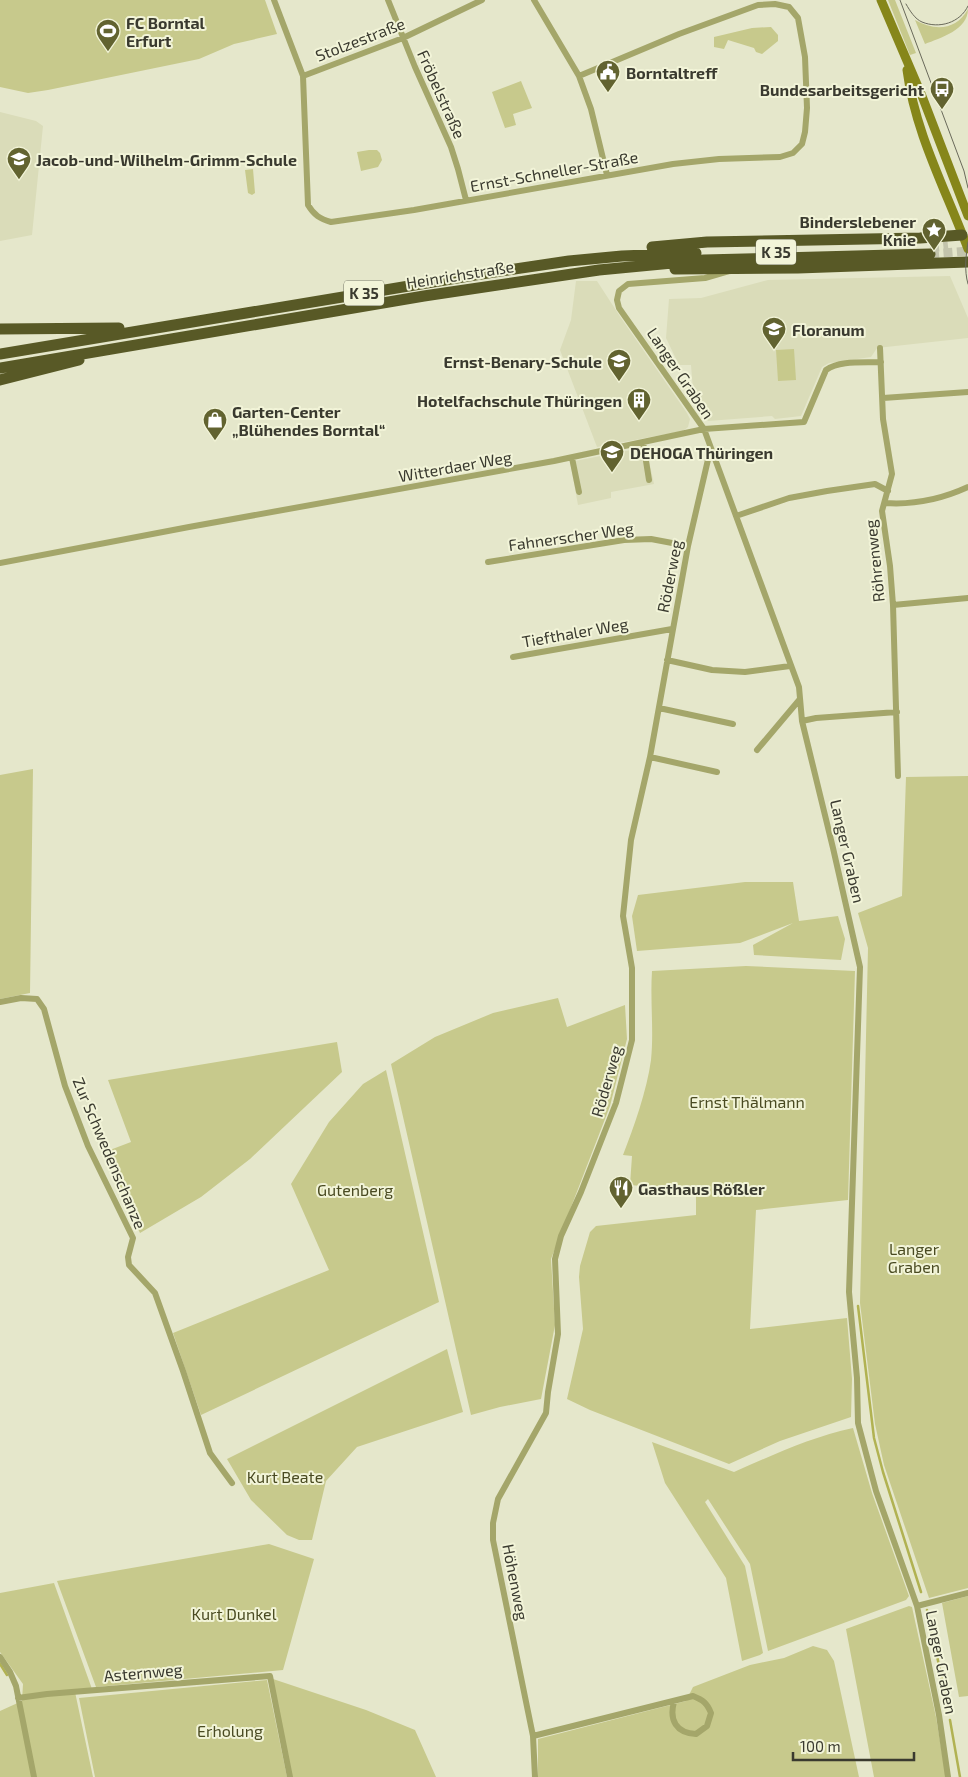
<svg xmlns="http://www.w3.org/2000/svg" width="968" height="1777" viewBox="0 0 968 1777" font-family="'Exo 2',sans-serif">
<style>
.built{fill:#dadcb9}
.green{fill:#c7c98c}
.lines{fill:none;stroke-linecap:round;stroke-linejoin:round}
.stream{stroke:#b1b252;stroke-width:2.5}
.secondary-tunnel{stroke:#c3c4ac;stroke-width:9;stroke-dasharray:9 4.5;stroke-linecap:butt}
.street{stroke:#a4a66a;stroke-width:6}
.secondary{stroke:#86861a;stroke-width:9}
.highway{stroke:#585926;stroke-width:11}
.tram{stroke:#69695a;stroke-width:1}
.labels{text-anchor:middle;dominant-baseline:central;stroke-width:4;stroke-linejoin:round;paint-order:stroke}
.shield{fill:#f2f4d8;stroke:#717262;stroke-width:1}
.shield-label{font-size:15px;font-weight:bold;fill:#3a3a2f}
.poi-label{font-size:16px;font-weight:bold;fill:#3a3a2f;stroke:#f2f4d8;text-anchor:start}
.street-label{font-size:16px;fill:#3a3a2f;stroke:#f2f4d8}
.park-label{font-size:16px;fill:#494a21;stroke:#f2f4d8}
</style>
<rect width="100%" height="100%" fill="#e5e7cb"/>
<path class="built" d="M0,112L36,121L43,126L32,235L0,241Z
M950,276L968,318V338L877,348L871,357L829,363L822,367L801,416L775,419L772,416L708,421L693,390L691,365H679L666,338L669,299L701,298L768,280Z
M576,281H597L621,318L687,413L690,419L688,427L683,431L597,447L560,350L571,320Z
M646,447L654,484L611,492V498L578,505L570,462Z"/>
<path class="green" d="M0,0H265L277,34L234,44L199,59L48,90L28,93L0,87Z
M888,0H895L916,53L910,55Z
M968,9C968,30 940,38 925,44L915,20C934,31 956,31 968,9Z
M771,27L778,35V41L762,54L756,52L754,48L728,40L724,49L714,47V37L752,28Z
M521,81L532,108L513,114L516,125L505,128L492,92Z
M369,150H377L380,153L382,160L378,167L361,171L357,152Z
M253,169L255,193L252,195L248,193L245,170Z
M794,349L796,380L778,381L776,350Z
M33,769L30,993L0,999V775Z
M968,776V1588L929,1598L884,1465L875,1424L860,1303L868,948L858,913L902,896L906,777Z
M745,882H793L799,921L838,916L845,939L841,960L754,955L753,945L793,923L740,943L637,951L632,916L638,895Z
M746,966L855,971L848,1200L756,1210L750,1329L847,1318L852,1379L851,1417L780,1441L729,1464L590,1410L567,1399L583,1329L579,1277L580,1266L590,1232L596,1226L696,1215V1191L630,1185L632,1156L623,1155C634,1127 647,1090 651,1060C654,1030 650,1001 652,971Z
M558,998L567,1027L625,1005L627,1039L610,1106L551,1259L555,1325L541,1399L500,1407L471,1415L391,1064L435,1037L493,1013Z
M337,1042L342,1072L250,1159L201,1197L140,1233L102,1153L131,1142L108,1080Z
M386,1070L439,1302L201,1415L173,1333L329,1270L291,1184L329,1122L363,1084Z
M447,1349L463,1412L357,1447L326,1481L312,1540H299L287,1535L251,1500L227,1459Z
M853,1428L872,1493L909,1596L906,1600L768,1651L750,1564L708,1499L705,1502L745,1566L763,1653L760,1655L742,1661L726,1578L665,1483L652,1442L734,1472C773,1455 811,1437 853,1428Z
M269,1544L314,1559L283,1670L96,1687L57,1581Z
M54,1583L92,1689L75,1692L93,1777H0V1711L22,1701L23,1684L0,1652V1593Z
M968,1596V1696L959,1697L942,1603Z
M909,1606L912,1607L936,1717L946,1777H874L846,1629Z
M813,1646L827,1650L834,1661L859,1777H538V1739L686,1701L693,1687L750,1665L784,1658Z
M273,1679L366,1710L415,1730L436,1777H291Z
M267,1680L287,1777H95L79,1698Z"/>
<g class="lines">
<path class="stream" d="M858,1306L874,1438L883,1472L921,1592
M927,1610L948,1707
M0,1664L7,1675
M950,1720L960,1777"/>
<path class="secondary-tunnel" d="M930,248L948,246
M930,254L968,251"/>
<path class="street" d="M274,0L303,76L308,205C314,215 320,219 331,222L414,210L673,164L719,159L780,157L793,153L802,144L805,132L807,108L805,57L798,18L789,7L775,4L758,5L679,34L579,76
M388,0L415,67L451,147L458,169L466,200
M534,0L579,76L591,109L607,175
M303,76L403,38L482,0
M729,271L705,278L628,284L619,291L617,300L619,308L704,429L799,687L802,721L833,848L860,967L849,1292L857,1378L858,1423L876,1491L917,1606L939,1715L948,1777
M880,348L883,419L892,474L882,511L890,566L893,605L898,776
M883,398L968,392
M643,442L649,480
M572,458L579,492
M885,503C913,505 942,499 968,487
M736,516L789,498L827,491L875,484L888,491
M488,562L624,540L651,539L688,546
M0,563L189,527L554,461L704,429L804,422L826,370C840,360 864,363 881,362
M893,605L968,598
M513,657L672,629
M667,660L712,670L745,672L790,666
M659,708L733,724
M802,721L816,718L897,712
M757,750L800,699
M650,757L717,772
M0,1002L21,998L37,999L44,1009L65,1086L88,1146L133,1238L128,1257L129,1265L155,1293L183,1371L210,1453L232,1483
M917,1606L968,1593
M0,1657L10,1672L16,1686L34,1777
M18,1698L47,1694L270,1676L290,1777
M533,1736L693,1696C703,1700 707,1703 711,1713L707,1726L696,1734C676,1733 669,1720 674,1702
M535,1777L533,1736L493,1540V1523L498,1499L546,1413L548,1392L558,1334L555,1259L561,1236L581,1192L616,1103L632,1040V968L623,916L631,840L650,757L688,546L710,451"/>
<path class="secondary" d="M881,0L922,96L968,216
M907,70C915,133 946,190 968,249"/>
<path class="highway" d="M652,247L707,242L920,238L962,235
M675,269L798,268L968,262
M0,329L119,328
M0,354L481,274L569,261L622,256L696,253
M0,368L424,296L599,270L704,260L930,254
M0,380L79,360"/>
<path class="tram" d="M900,0L964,171L968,188
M906,4C910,11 915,19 922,22C939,29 960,23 968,6
M968,242C966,256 964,270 968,284"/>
</g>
<defs>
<symbol id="stadium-pin" viewBox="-11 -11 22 30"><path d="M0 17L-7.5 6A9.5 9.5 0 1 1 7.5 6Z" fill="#626330" stroke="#f2f4d8"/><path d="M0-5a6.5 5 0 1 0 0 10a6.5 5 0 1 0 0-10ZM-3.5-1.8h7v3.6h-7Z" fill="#fff"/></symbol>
<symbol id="civic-pin" viewBox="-11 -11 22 30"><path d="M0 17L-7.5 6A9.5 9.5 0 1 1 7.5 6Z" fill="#626330" stroke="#f2f4d8"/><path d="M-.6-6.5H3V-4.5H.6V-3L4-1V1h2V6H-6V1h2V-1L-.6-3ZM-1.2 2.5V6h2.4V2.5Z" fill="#fff"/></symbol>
<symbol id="bus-pin" viewBox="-11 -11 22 30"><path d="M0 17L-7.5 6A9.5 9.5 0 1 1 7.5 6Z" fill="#626330" stroke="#f2f4d8"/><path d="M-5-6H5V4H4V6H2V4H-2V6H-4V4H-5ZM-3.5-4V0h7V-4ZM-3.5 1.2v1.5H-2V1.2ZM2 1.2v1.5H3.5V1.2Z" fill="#fff"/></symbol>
<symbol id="school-pin" viewBox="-11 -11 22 30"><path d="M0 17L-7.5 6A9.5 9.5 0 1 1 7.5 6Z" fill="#626330" stroke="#f2f4d8"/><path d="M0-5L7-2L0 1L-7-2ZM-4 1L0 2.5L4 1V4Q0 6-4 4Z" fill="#fff"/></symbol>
<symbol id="sight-pin" viewBox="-11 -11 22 30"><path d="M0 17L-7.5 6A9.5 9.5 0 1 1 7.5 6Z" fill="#626330" stroke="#f2f4d8"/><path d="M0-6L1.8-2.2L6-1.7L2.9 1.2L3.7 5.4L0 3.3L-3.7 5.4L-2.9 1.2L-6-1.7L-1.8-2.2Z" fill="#fff"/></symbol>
<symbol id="building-pin" viewBox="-11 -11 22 30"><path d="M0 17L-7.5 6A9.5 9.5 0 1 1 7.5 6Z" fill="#626330" stroke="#f2f4d8"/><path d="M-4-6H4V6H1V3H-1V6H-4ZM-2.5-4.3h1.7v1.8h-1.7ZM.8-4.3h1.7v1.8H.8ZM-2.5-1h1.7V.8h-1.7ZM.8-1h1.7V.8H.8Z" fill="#fff"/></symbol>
<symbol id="shop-pin" viewBox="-11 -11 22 30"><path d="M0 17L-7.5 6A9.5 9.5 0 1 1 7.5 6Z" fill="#626330" stroke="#f2f4d8"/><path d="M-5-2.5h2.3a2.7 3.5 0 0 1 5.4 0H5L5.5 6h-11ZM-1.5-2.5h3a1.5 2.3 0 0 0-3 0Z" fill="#fff"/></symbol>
<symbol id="restaurant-pin" viewBox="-11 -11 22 30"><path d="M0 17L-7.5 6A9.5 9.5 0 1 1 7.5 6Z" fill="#626330" stroke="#f2f4d8"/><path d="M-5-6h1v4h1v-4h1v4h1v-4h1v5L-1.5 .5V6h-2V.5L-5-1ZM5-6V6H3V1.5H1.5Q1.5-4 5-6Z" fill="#fff"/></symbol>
</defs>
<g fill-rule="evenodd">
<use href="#stadium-pin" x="94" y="17" width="28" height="38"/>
<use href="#civic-pin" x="594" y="58" width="28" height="38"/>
<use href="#bus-pin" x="928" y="75" width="28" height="38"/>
<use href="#school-pin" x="5" y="145" width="28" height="38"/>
<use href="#sight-pin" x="920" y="216" width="28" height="38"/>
<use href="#school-pin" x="760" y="315" width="28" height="38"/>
<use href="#school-pin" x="605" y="347" width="28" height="38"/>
<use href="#building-pin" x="625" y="386" width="28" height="38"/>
<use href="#shop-pin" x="201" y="406" width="28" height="38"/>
<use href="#school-pin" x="598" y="438" width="28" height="38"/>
<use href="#restaurant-pin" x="607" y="1174" width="28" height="38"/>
</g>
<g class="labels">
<g class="shield">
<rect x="756" y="239.5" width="40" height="25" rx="4"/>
<rect x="344" y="280.5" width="40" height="25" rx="4"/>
</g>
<g class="shield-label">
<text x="776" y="252">K 35</text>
<text x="364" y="293">K 35</text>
</g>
<g class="poi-label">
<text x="126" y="22">FC Borntal<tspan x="126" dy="18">Erfurt</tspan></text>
<text x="626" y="72">Borntaltreff</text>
<text x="924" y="89" text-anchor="end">Bundesarbeitsgericht</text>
<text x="36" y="159">Jacob-und-Wilhelm-Grimm-Schule</text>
<text x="916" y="221" text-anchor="end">Binderslebener<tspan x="916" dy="18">Knie</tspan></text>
<text x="792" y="329">Floranum</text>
<text x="602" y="361" text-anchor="end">Ernst-Benary-Schule</text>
<text x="622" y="400" text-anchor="end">Hotelfachschule Thüringen</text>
<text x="232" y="411">Garten-Center<tspan x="232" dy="18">„Blühendes Borntal“</tspan></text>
<text x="630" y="452">DEHOGA Thüringen</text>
<text x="638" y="1188">Gasthaus Rößler</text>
</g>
<g class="street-label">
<text transform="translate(360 39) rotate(-21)">Stolzestraße</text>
<text transform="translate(442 94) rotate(66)">Fröbelstraße</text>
<text transform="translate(554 171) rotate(-10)">Ernst-Schneller-Straße</text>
<text transform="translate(460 274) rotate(-9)">Heinrichstraße</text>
<text transform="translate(681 373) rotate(56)">Langer Graben</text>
<text transform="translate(455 466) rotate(-10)">Witterdaer Weg</text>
<text transform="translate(571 536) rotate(-8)">Fahnerscher Weg</text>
<text transform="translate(874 561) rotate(-96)">Röhrenweg</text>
<text transform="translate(669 576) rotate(-79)">Röderweg</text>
<text transform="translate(575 632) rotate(-10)">Tiefthaler Weg</text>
<text transform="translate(848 851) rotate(77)">Langer Graben</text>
<text transform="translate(606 1081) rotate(-74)">Röderweg</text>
<text transform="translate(110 1153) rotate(67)">Zur Schwedenschanze</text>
<text transform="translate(516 1582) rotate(79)">Höhenweg</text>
<text transform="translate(942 1662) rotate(79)">Langer Graben</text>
<text transform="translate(143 1672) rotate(-5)">Asternweg</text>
</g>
<g class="park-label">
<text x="747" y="1101">Ernst Thälmann</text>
<text x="355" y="1189">Gutenberg</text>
<text x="914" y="1248">Langer<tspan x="914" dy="18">Graben</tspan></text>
<text x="285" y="1476">Kurt Beate</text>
<text x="234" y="1613">Kurt Dunkel</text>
<text x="230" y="1730">Erholung</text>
</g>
</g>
<path d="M793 1752v8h121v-8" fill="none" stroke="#3a3a2f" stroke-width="2.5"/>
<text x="800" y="1752" font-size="15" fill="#3a3a2f" stroke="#f2f4d8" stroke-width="4" paint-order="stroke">100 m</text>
</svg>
